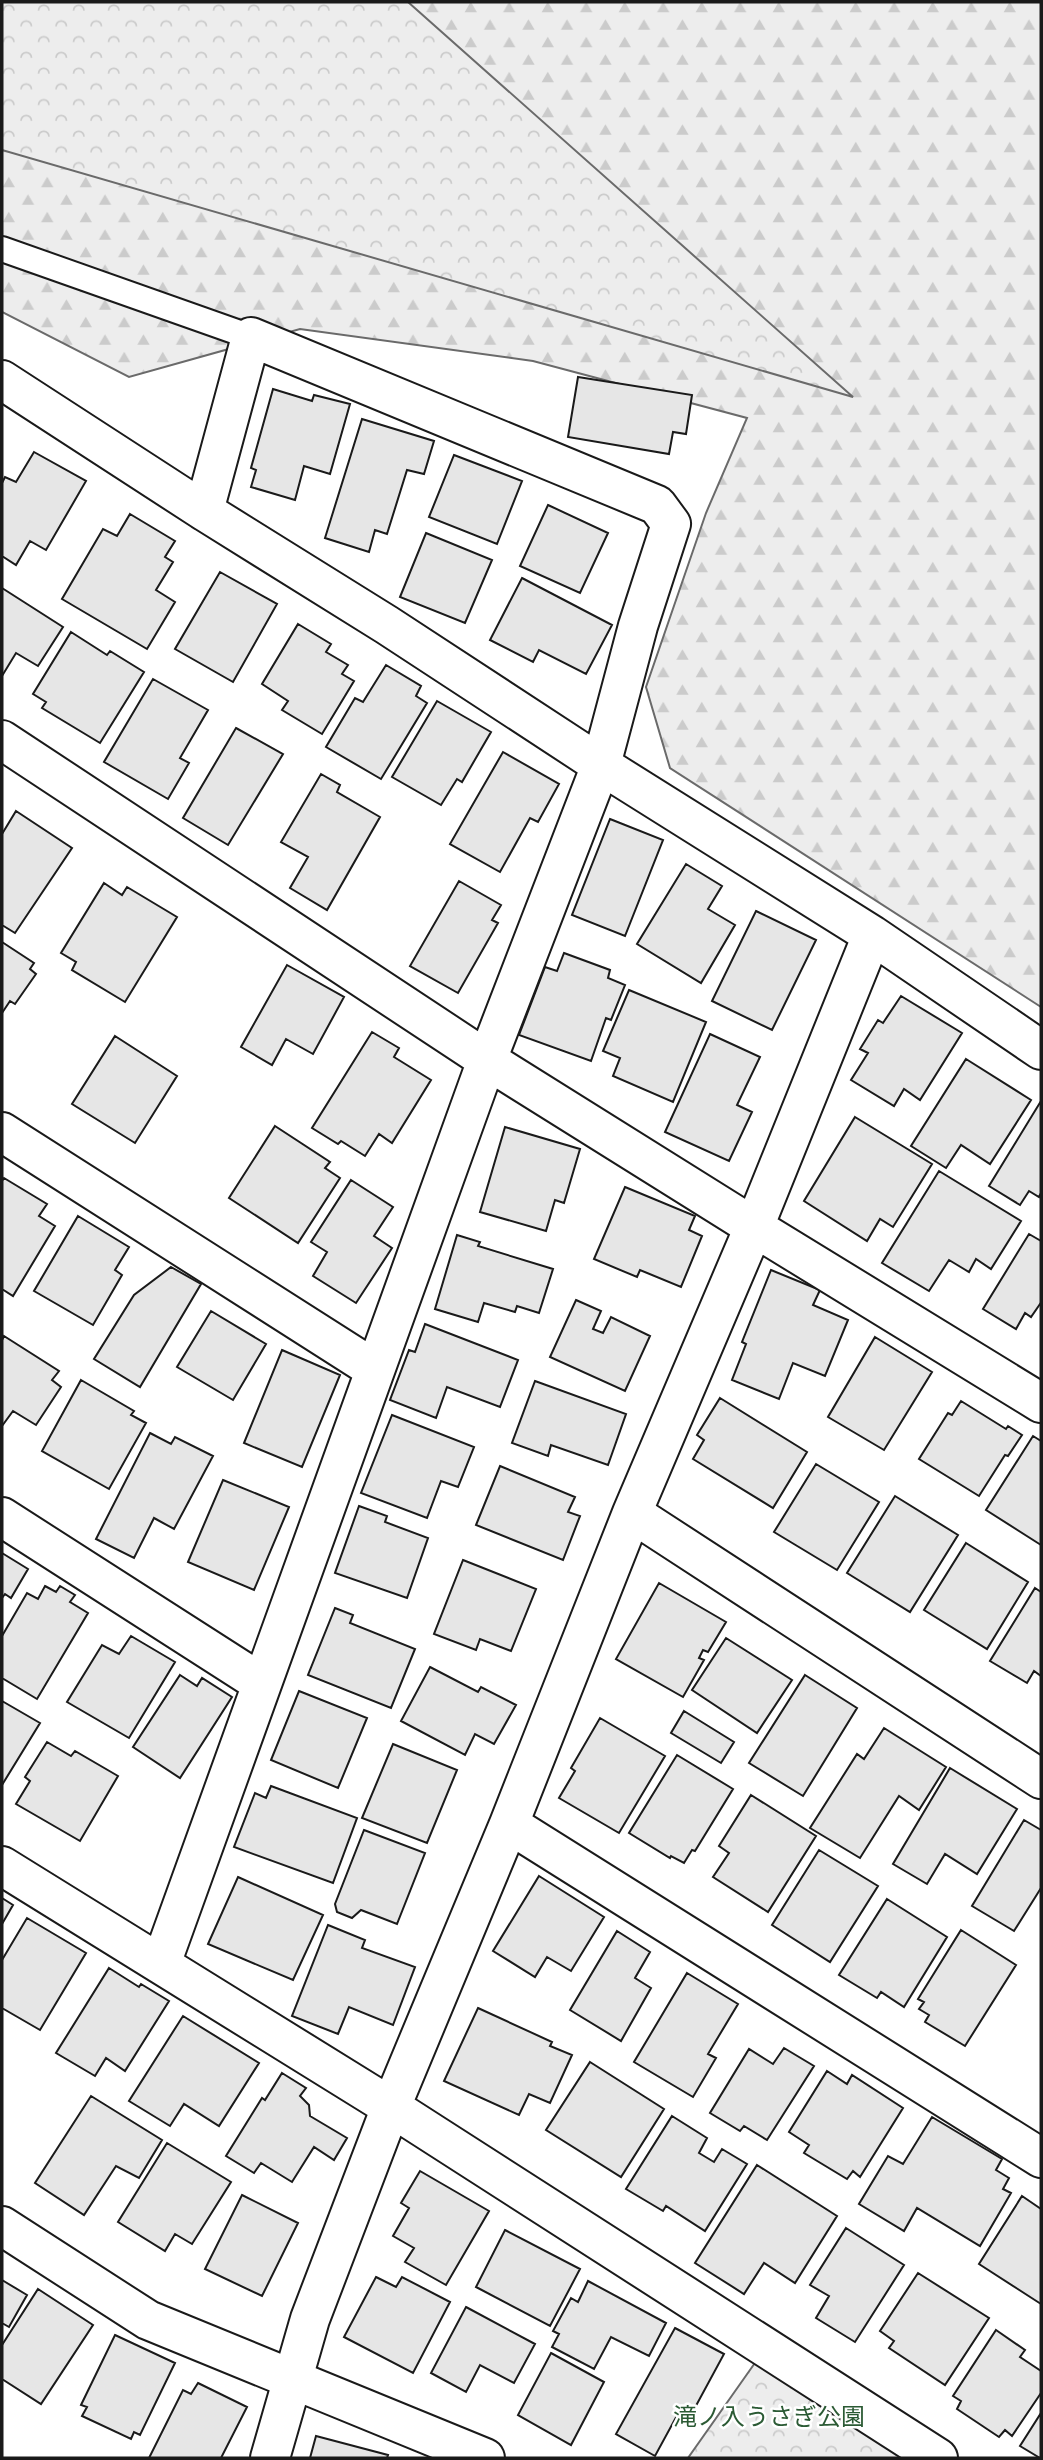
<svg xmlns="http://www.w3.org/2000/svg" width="1043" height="2460" viewBox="0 0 1043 2460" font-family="'DejaVu Sans','Noto Sans JP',sans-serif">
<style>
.forest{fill:url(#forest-firs);stroke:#6a6a6a;stroke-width:2}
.park{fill:url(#park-crowns);stroke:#6a6a6a;stroke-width:2}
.building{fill:#e6e6e6;stroke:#1a1a1a;stroke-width:2}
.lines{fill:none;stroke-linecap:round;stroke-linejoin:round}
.lane-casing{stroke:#1a1a1a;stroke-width:28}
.street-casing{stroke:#1a1a1a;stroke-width:42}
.lane{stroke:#fff;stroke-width:24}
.street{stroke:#fff;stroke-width:38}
.labels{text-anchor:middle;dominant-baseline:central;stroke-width:5;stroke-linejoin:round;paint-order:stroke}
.park-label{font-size:24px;fill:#2b5a34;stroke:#fff}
</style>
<defs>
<pattern id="forest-firs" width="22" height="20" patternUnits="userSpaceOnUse" patternTransform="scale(1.75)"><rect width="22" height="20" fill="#ededed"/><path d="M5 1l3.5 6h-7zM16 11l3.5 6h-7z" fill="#cbcbcb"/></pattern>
<pattern id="park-crowns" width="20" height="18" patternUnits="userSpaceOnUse" patternTransform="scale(1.75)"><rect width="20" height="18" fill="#ededed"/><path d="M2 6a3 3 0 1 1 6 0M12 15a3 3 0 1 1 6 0" fill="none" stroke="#cbcbcb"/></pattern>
</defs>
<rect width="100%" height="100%" fill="#fff"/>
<path class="forest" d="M2,2H1041V1007L670,768L646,687L706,513L747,418L533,361L300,329L129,377L2,312Z"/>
<path class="park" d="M2,2H408L853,397L2,150Z
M757,2360L910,2458H688Z"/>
<path class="building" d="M578,377L692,395L686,434L673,432L669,454L568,437Z
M273,389L312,401L314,395L350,404L330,474L304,466L295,500L251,487L256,470L251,468Z
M362,419L434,441L424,474L407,470L387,534L375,530L369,552L325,538Z
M34,452L86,481L46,550L30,541L16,565L2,556V483L5,477L16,482Z
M454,455L522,481L497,544L429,517Z
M548,505L608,533L580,593L520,566Z
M130,514L175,541L165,557L173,562L156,590L175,602L147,649L62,599L103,529L117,536Z
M426,533L492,560L465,623L400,597Z
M220,572L277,604L233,682L175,649Z
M522,578L612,625L586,674L539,650L533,662L490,640Z
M2,588L63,627L38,666L16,653L2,676Z
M298,624L331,644L326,652L348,665L342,674L354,681L322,734L282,710L288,701L262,684Z
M71,632L107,655L110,651L144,672L100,743L42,708L46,702L33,694Z
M386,665L421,686L416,696L427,703L381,779L326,747L355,698L363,702Z
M153,679L208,710L180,758L189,763L168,799L104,762Z
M437,701L491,732L462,782L457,779L441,805L392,777Z
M236,728L283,754L228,845L183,818Z
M503,752L559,784L538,822L530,818L500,872L450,844Z
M321,774L340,785L337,792L380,817L327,910L290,888L308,857L281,842Z
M16,811L72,848L15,933L2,925V834Z
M610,819L663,840L625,936L572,915Z
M686,864L722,886L708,909L735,925L701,983L637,944Z
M459,881L501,905L492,920L498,923L458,993L410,966Z
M104,883L122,895L127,887L177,917L125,1002L72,970L76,962L61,953Z
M756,911L816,940L772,1030L712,1001Z
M2,942L34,963L30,969L36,974L15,1004L10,1001L2,1013Z
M564,953L610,970L608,978L625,985L611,1020L606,1018L591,1061L519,1035L545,967L557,971Z
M287,965L344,997L313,1054L286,1039L272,1065L241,1047Z
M629,990L706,1022L673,1102L613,1076L620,1058L603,1051Z
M901,996L962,1033L920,1100L904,1089L894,1106L851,1080L868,1053L860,1049L878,1020L883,1023Z
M372,1032L399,1048L394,1057L431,1080L392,1143L379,1134L365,1156L341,1141L338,1144L312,1128Z
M710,1034L760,1057L737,1105L752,1112L729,1161L665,1132Z
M115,1036L177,1076L135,1143L72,1104Z
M966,1059L1031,1100L990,1164L961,1145L946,1168L911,1146Z
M1041,1101V1193L1039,1197L1029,1191L1020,1205L989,1186Z
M855,1117L932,1164L893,1227L880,1219L867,1241L804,1201Z
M275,1126L330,1162L325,1168L340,1178L298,1243L229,1198Z
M505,1127L580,1149L564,1203L555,1200L546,1231L480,1212Z
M939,1171L1021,1221L991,1269L976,1259L969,1272L949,1260L929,1291L882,1263Z
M4,1178L47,1204L39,1216L55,1226L13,1296L2,1289V1181Z
M351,1180L393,1207L374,1236L392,1248L356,1303L313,1276L327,1252L311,1242Z
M625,1187L695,1216L689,1230L702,1236L681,1287L640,1270L637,1277L594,1259Z
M78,1216L129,1247L115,1270L122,1275L93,1325L34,1291Z
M1029,1234L1041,1241V1305L1040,1304L1031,1317L1025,1313L1016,1329L983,1309Z
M457,1235L480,1242L478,1246L553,1269L539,1313L517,1306L515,1312L484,1303L478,1322L435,1309Z
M171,1267L201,1284L140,1387L94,1359L134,1295Z
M771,1270L820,1290L813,1305L848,1320L825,1376L793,1363L779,1399L732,1380L746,1344L742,1342Z
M576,1300L601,1311L593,1329L603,1333L611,1317L650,1336L625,1391L550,1357Z
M211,1311L266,1344L233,1400L177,1367Z
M425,1324L518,1360L500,1407L447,1387L436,1418L390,1400L409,1350L415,1352Z
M4,1336L59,1371L52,1380L61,1387L36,1425L13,1411L2,1426V1340Z
M875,1337L932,1372L884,1450L828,1417Z
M282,1350L340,1375L302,1467L244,1443Z
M81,1380L134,1411L131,1415L146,1423L109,1489L42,1451Z
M535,1381L626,1414L608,1465L551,1445L548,1456L512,1443Z
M720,1398L807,1452L773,1508L693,1459L704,1440L697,1435Z
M961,1401L1006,1429L1008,1426L1022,1435L1008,1456L1005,1455L979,1496L919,1459L948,1413L952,1415Z
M392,1415L474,1447L458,1487L441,1481L427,1518L361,1493Z
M150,1433L171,1444L175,1437L213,1456L174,1529L154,1518L134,1558L96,1539Z
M1033,1436L1041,1441V1545L986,1510Z
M816,1464L879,1502L837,1570L774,1532Z
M500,1466L575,1497L568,1512L580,1516L563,1560L476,1525Z
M223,1480L289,1507L254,1590L188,1562Z
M895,1496L958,1535L910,1612L847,1573Z
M359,1506L387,1516L385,1522L428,1538L407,1598L335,1573Z
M966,1543L1028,1582L987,1649L924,1610Z
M2,1553L28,1569L11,1598L5,1594L2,1598Z
M463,1560L536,1589L511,1651L480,1639L476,1650L434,1634Z
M659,1583L726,1622L708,1652L703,1650L699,1658L704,1660L683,1697L616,1659Z
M45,1586L56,1592L60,1586L75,1595L70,1602L88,1613L37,1699L2,1678V1636L27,1593L38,1599Z
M1035,1588L1041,1592V1676L1034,1671L1027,1683L990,1661Z
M335,1608L353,1615L350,1623L415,1649L391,1708L308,1675Z
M131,1636L175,1662L129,1738L67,1702L102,1645L119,1654Z
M726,1638L792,1680L757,1733L692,1690Z
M430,1667L478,1692L481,1687L516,1705L494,1744L475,1734L465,1755L401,1721Z
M180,1675L197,1686L202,1678L232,1697L180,1778L133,1747Z
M805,1675L857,1708L803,1796L749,1763Z
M299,1691L367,1718L338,1788L271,1760Z
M2,1701L40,1723L2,1785Z
M684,1711L734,1742L721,1763L671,1733Z
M600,1718L665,1756L619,1833L559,1798L575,1771L571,1768Z
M884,1728L946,1767L919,1810L899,1796L860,1858L810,1828L857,1754L864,1759Z
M47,1742L71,1756L75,1751L118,1776L80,1841L16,1804L30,1781L25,1777Z
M393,1744L457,1770L427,1843L362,1818Z
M677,1755L733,1789L695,1851L692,1850L684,1863L671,1856L670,1858L629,1833Z
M950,1768L1017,1809L977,1874L945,1854L927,1884L893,1864Z
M271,1786L357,1818L333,1883L234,1847L255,1793L266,1798Z
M751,1795L816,1836L768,1912L713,1877L729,1853L719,1846Z
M1024,1820L1041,1830V1888L1014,1931L972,1906Z
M364,1830L425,1853L397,1924L361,1910L352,1918L337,1912L335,1904Z
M819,1850L878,1886L830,1962L772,1925Z
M539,1876L604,1917L571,1971L547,1957L535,1977L493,1951Z
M238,1877L323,1915L293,1980L208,1944Z
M2,1898L13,1905L2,1924Z
M887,1899L947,1937L904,2007L881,1992L877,1998L839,1975Z
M27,1918L86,1953L40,2030L2,2008V1960Z
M328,1925L365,1940L362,1948L415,1967L393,2025L349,2007L338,2034L292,2016Z
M961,1930L1016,1965L965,2046L925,2022L929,2015L919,2009L924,2002L918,1999Z
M617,1931L650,1952L635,1978L651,1988L621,2041L570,2010Z
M109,1968L139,1987L141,1984L169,2001L125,2071L106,2058L95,2076L56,2053Z
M687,1973L738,2004L708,2054L716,2058L693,2097L634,2062Z
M478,2008L552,2042L550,2046L572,2055L550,2103L529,2094L519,2115L444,2081Z
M183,2016L259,2063L219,2126L184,2104L170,2126L129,2101Z
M784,2048L814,2066L767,2140L744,2126L740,2131L710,2113L749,2049L773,2064Z
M590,2062L664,2109L621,2177L546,2130Z
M827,2071L847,2084L852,2075L903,2108L860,2177L853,2171L847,2179L804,2153L809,2145L789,2132Z
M282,2073L306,2088L300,2096L309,2105L310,2116L347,2138L334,2160L314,2147L292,2182L261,2163L254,2173L226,2156L262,2098L265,2100Z
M91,2096L162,2140L139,2178L116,2166L84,2215L35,2183Z
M672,2116L707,2138L699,2153L714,2162L722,2149L747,2164L705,2231L666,2206L663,2211L626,2189Z
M932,2117L1002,2159L996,2170L1009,2178L1003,2189L1011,2193L980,2246L917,2208L904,2231L859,2204L888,2156L903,2164Z
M167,2143L231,2182L192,2244L175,2234L165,2251L118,2222Z
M757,2165L837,2216L795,2283L764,2263L744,2294L695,2263Z
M420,2171L489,2211L446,2285L405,2262L414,2248L393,2236L409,2208L401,2203Z
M242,2195L298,2223L262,2296L205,2269Z
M1022,2196L1041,2209V2304L979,2264Z
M846,2228L904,2265L855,2342L816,2318L829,2296L810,2285Z
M505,2230L580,2269L550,2326L476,2287Z
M918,2273L989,2318L945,2385L889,2348L894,2341L880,2331Z
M376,2277L396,2287L402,2277L450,2302L413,2373L344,2337Z
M2,2280L27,2295L9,2327L2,2323Z
M588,2281L666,2323L649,2356L611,2337L594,2369L552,2347L559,2334L553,2331L571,2298L578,2302Z
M38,2289L93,2325L41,2404L2,2379V2345Z
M466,2307L535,2344L514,2383L480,2365L466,2392L431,2373Z
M675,2328L724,2354L691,2415L680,2410L655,2456L616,2434Z
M996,2330L1025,2350L1020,2357L1041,2371V2393L1012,2436L1005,2430L999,2437L957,2409L961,2401L953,2396Z
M115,2335L175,2363L140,2435L134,2432L131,2439L82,2416L87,2407L81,2405Z
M551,2353L604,2382L571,2445L518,2415Z
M198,2383L247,2407L221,2458H149L183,2390L191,2394Z
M1041,2413V2458H1040L1020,2446Z
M316,2436L388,2455L387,2458H310Z"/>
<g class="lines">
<defs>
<path id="lane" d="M2,249L251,337"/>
<path id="street" d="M2,380L204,511L387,625L601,765L872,935L1041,1050
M2,740L487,1060L754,1227L1041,1403
M2,1132L374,1369
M632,1513L1041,1779
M2,1517L261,1683
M509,1824L1041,2158
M2,1866L391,2107L938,2458
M161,1964L487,1060L601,765L638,626L671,524L657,505L251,337L204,511
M2,2226L148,2320L485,2458
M270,2458L310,2319L391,2107L509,1824L632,1513L754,1227L872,935"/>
</defs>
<use href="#lane" class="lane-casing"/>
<use href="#street" class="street-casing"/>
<use href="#lane" class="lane"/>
<use href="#street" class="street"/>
</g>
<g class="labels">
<g class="park-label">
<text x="769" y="2417">滝ノ入うさぎ公園</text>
</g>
</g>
<rect width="1043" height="2460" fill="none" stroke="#1a1a1a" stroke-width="7"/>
</svg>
